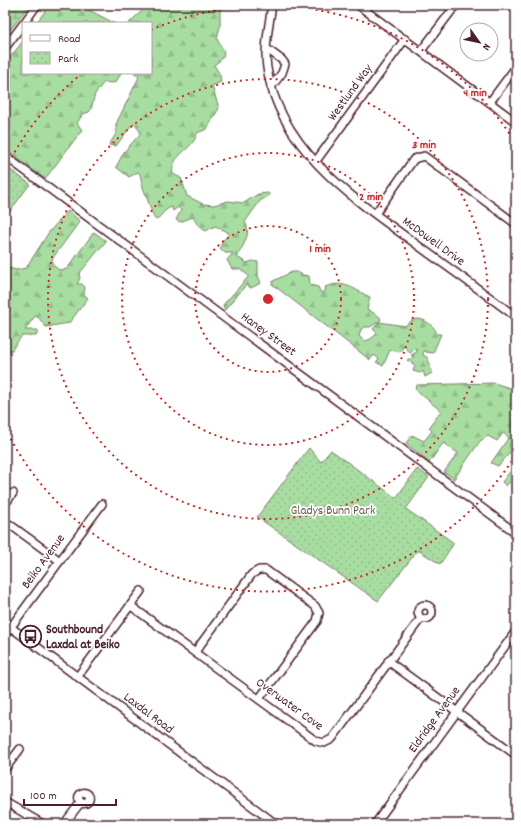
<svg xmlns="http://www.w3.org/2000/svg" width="521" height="829" viewBox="0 0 521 829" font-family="Dekko,sans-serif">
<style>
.forest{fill:url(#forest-firs);stroke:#787e66}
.park{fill:url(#park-dots);stroke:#787e66}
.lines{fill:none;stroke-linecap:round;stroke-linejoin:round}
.minor-casing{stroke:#4a1f2b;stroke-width:10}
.minor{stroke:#fff;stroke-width:7}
.ring{fill:none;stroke:#d62828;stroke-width:2;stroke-dasharray:2 4}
.labels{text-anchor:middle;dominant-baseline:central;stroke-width:3.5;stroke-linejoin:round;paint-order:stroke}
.street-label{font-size:13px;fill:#4a1f2b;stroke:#fff}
.park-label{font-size:13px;fill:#66584e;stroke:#fff}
.poi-label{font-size:13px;font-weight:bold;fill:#4a1f2b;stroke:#fff;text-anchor:start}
.centre{fill:#d62828;stroke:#fff;stroke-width:2}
.ring-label{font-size:12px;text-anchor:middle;font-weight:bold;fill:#d62828;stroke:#fff;stroke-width:3.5;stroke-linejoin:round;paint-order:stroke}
</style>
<defs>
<pattern id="forest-firs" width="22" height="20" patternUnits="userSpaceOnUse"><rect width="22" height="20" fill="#a7dda1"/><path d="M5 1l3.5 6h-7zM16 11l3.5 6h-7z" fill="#91bd8b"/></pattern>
<pattern id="park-dots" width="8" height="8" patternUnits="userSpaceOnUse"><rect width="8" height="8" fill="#a7dda1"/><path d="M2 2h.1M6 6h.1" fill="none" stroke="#91bd8b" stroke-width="1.8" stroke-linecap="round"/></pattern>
</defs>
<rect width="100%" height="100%" fill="#fff"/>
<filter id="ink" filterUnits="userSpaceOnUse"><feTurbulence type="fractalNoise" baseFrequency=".025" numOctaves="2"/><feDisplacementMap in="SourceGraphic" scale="8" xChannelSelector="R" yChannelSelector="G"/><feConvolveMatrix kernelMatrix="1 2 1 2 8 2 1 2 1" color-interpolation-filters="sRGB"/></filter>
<g filter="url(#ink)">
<path class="forest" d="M5,5H29L5,37Z
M50,5H86L89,10L114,23H36Z
M148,5H220V26L217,39C223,51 230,54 214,65L220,75L221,82L212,86L219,108L207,129L197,133C194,150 169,155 173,174L181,178L187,196L203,204L214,205L228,201L244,203L258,194L268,193L270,195L260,201L245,222C252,234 243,245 237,257L247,263L252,261L258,262V276L261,283L251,288L246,285L225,310L223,305L249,276L240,269H232L227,260L233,253H225L220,248L223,240L228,236V232L215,226L206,231C199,228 196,223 193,217L180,222L176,220L181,210L178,207L173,211L172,207C164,209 162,216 156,220L154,218L143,187L140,174L138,172L129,177L116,167L124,152L140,134V131L134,124L131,126L116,146L109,145L116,134V124L139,77L134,73H151V23H129Z
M23,41V73H121L116,82L112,83L104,82L95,94L91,109L89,112L83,114L77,123L82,130L45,179L5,149V64Z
M68,211L80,221L52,259L53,265L59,270L67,269L94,232L106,241L79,274L80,278L77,284H82L85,287L84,294L88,298L69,323L46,327L39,318L35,316L25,330H38V333L36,336H22L5,359V267L16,270L26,268L49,232Z
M292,272H297L303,275L309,276L310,285L318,287L321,293L326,290L325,287C345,279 354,290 370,297L367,309L380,317L381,320L370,327H365L361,329L359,336L364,341C369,341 375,336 377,333L373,329L379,322L405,326C408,323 412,320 416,319C424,318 435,326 437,334H441L433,353L426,352L424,350L423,355L428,358L432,373L425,377L423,371L420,373L413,371L415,365L407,360L411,358L412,359L413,356L411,355L417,352L416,348L410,353L404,346L400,352L390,350L383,366L376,362L379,359L374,355L370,360L272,284L273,281Z
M494,383L516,390V446L498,466L491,463L509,437L503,433L497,441L488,436L480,441L454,479L444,472L458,453L443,443L429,463L406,443L412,435L424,441L432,431L429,428L441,411L415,389L417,385Z
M516,464V475L506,486L502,482Z"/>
<path class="park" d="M5,166L30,184L5,218Z
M309,448L321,462L331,450L396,498L417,469L429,477L406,509L454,543L440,564L418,550L378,601L257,517Z"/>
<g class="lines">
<defs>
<path id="minor" d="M272,5C269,25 264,48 267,68C280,150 354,199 416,244C449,268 483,292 516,317
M358,5L516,122
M24,23L37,5
M5,48L23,24
M267,49L282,60L285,64L282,73L271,87
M421,51L456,5
M490,102L516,67
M5,156L516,533
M316,161L405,39
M375,214L414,159L424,156L516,224
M5,504L13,493
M5,521L60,561
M418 612a7 7 0 1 1 14 0a7 7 0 1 1-14 0Z
M131,606L316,741L324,743L332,739L421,618
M5,623L276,824
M5,635L102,504
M195,652L252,574L259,570H266L315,606L319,613L317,621L259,699
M388,661L516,755
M78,676L141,591
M5,769L20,749
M78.5 798a5.5 5.5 0 1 1 11 0a5.5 5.5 0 1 1-11 0Z
M5,802L43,824
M64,824L81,802
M375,824L516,631"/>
</defs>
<use href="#minor" class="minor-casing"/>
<use href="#minor" class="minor"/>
</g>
</g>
<g class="ring">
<circle cx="268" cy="299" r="73"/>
<circle cx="268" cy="299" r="146"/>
<circle cx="268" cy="299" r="220"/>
<path d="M515 456A293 293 0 0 1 6 430M6 168A293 293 0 0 1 80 75M151 30A293 293 0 0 1 515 142"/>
</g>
<defs>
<symbol id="bus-ring" viewBox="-11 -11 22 22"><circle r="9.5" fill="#fff" stroke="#4a1f2b" stroke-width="1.5"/><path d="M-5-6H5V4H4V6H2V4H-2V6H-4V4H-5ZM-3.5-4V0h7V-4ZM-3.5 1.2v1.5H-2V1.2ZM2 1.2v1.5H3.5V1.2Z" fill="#4a1f2b"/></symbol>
</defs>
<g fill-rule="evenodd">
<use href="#bus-ring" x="18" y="624" width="25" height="25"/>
</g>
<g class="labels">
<g class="street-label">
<text transform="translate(351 93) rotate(-54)">Westlund Way</text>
<text transform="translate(433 242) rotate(36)">McDowell Drive</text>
<text transform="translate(268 335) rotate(36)">Haney Street</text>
<text transform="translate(44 562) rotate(-54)">Beiko Avenue</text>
<text transform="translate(289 705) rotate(36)">Overwater Cove</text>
<text transform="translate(148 714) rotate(37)">Laxdal Road</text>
<text transform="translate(435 720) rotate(-54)">Eldridge Avenue</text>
</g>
<g class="park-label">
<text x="333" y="511">Gladys Bunn Park</text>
</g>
<g class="poi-label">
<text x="46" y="630">Southbound<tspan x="46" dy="15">Laxdal at Beiko</tspan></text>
</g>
</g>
<circle cx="268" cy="299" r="6" class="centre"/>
<g class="ring-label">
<text x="475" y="96">4 min</text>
<text x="424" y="148">3 min</text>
<text x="371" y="200">2 min</text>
<text x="320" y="252">1 min</text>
</g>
<rect width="521" height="829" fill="none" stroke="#fff" stroke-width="20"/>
<rect x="10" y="10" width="501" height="809" fill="none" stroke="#4a1f2b" stroke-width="1.5" filter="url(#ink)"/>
<rect x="22" y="22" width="130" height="52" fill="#ffffff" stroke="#b7a5aa"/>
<rect x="30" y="35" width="20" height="6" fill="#ffffff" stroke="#b7a5aa"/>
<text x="58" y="42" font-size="12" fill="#4a1f2b">Road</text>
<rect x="30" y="52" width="20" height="12" fill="url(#park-dots)" stroke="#b7a5aa"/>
<text x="58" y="62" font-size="12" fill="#4a1f2b">Park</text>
<g transform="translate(479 42) rotate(123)"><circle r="19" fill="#ffffff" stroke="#b7a5aa"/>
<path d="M0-3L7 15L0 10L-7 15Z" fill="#4a1f2b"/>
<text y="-6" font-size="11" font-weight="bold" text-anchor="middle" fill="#4a1f2b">N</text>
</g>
<path d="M24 799v6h92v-6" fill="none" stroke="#4a1f2b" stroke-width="2"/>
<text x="30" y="799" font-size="12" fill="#4a1f2b" stroke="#ffffff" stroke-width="3" paint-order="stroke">100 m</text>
</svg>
